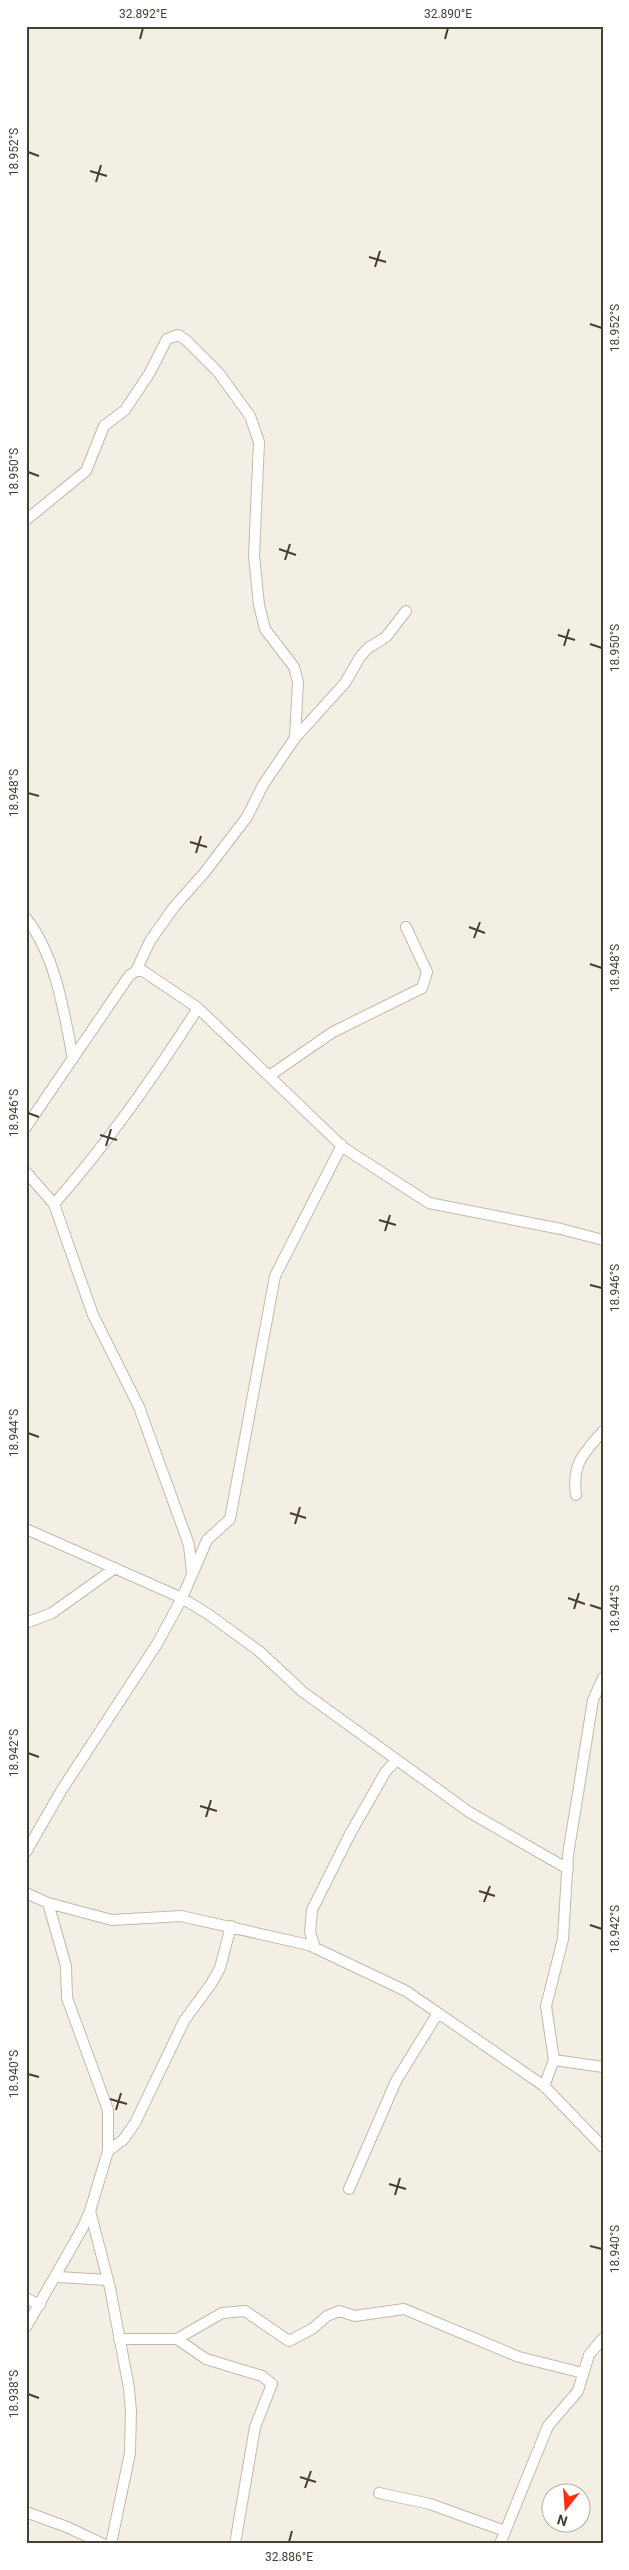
<svg xmlns="http://www.w3.org/2000/svg" width="629" height="2570" viewBox="0 0 629 2570" font-family="Roboto,sans-serif">
<style>
.lines{fill:none;stroke-linecap:round;stroke-linejoin:round}
.minor-casing{stroke:#c3b9a8;stroke-width:12}
.minor{stroke:#fff;stroke-width:10}
.ticks{fill:none;stroke:#473f33;stroke-width:2}
.neatline{fill:none;stroke:#473f33;stroke-width:2}
.ticks-label{font-size:12px;text-anchor:middle;fill:#473f33}
</style>
<rect width="100%" height="100%" fill="#f4efe4"/>
<g class="lines">
<defs>
<path id="minor" d="M26,520L86,471L104,426L125,410L149,374L167,339L178,335L186,340L218,372L250,416L259,442L254,555L259,605L265,629L294,667L298,682L295,738
M26,918C56,956 64,1012 73,1059
M136,971L150,941L174,907L205,872L247,817L263,785L295,738L345,683L360,657L368,648L386,637L406,611
M269,1076L333,1032L422,988L427,972L406,927
M26,1127L129,976L136,971H143L198,1008L344,1148L429,1203L561,1229L603,1240
M26,1172L54,1204L93,1315L139,1407L189,1545L192,1573
M54,1204C108,1143 154,1077 198,1008
M576,1495C572,1463 583,1454 603,1431
M26,1529L182,1598L208,1614L259,1651L303,1692L469,1812L568,1869
M26,1623L52,1613L115,1568
M26,1852L61,1791L157,1644L182,1598L207,1540L230,1519L275,1276L342,1145
M26,1893L48,1903L112,1920L181,1916L309,1945L406,1991L544,2086L603,2147
M315,1948L310,1932L312,1910L350,1834L386,1771L397,1760
M554,2060L603,2067
M544,2086L554,2060L546,2006L563,1939L568,1855L593,1700L603,1678
M108,2151L123,2140L135,2123L184,2021L211,1984L220,1968L231,1926
M349,2189L396,2081L438,2013
M90,2211L110,2288L129,2388L131,2411L130,2453L111,2544
M57,2277L108,2280
M26,2298L40,2305
M26,2327L82,2229L90,2211L108,2151V2110L67,1998L66,1966L48,1903
M119,2339H177L222,2313L245,2311L289,2341L312,2329L327,2316L339,2311L355,2316L404,2309L519,2357L583,2373
M177,2339L206,2359L262,2376L272,2384L255,2427L235,2544
M379,2493L430,2504L505,2531
M26,2512L67,2527L103,2544
M500,2544L548,2426L578,2391L589,2355L603,2338"/>
</defs>
<use href="#minor" class="minor-casing"/>
<use href="#minor" class="minor"/>
</g>
<path class="ticks" d="M140,39L143,28M445,39L448,28M28,152L39,156M90,171L107,176M96,182L101,165M369,257L386,262M375,267L380,251M590,324L602,328M28,472L39,476M279,549L296,555M285,560L290,544M558,635L575,640M590,644L602,648M564,646L569,629M28,793L39,796M190,842L207,847M196,853L201,836M469,927L485,933M474,938L480,922M590,964L602,968M28,1113L39,1117M100,1135L117,1140M106,1146L111,1129M379,1220L396,1225M385,1231L390,1215M590,1285L602,1288M28,1433L39,1437M290,1513L306,1518M295,1524L300,1507M568,1598L585,1604M590,1605L602,1609M574,1609L579,1593M28,1753L39,1757M200,1806L217,1811M206,1817L211,1800M479,1891L495,1896M484,1902L490,1886M590,1925L602,1929M28,2074L39,2077M110,2099L127,2104M116,2110L121,2093M389,2184L406,2189M395,2195L400,2178M590,2246L602,2249M28,2394L39,2398M300,2477L316,2482M305,2488L311,2471M289,2542L292,2531"/>
<rect width="629" height="2570" fill="none" stroke="#ffffff" stroke-width="55"/>
<g transform="translate(566 2508) rotate(197)"><circle r="24" fill="#ffffff" stroke="#b5b2ad"/>
<path d="M0-4L9 19L0 12L-9 19Z" fill="#ff3010"/>
<text y="-8" font-size="14" font-weight="bold" text-anchor="middle" fill="#473f33">N</text>
</g>
<rect x="28" y="28" width="574" height="2514" class="neatline"/>
<g class="ticks-label">
<text x="143" y="18">32.892°E</text>
<text x="448" y="18">32.890°E</text>
<text transform="translate(14 152) rotate(-90)" y="4">18.952°S</text>
<text transform="translate(615 328) rotate(-90)" y="4">18.952°S</text>
<text transform="translate(14 472) rotate(-90)" y="4">18.950°S</text>
<text transform="translate(615 648) rotate(-90)" y="4">18.950°S</text>
<text transform="translate(14 793) rotate(-90)" y="4">18.948°S</text>
<text transform="translate(615 968) rotate(-90)" y="4">18.948°S</text>
<text transform="translate(14 1113) rotate(-90)" y="4">18.946°S</text>
<text transform="translate(615 1288) rotate(-90)" y="4">18.946°S</text>
<text transform="translate(14 1433) rotate(-90)" y="4">18.944°S</text>
<text transform="translate(615 1609) rotate(-90)" y="4">18.944°S</text>
<text transform="translate(14 1753) rotate(-90)" y="4">18.942°S</text>
<text transform="translate(615 1929) rotate(-90)" y="4">18.942°S</text>
<text transform="translate(14 2074) rotate(-90)" y="4">18.940°S</text>
<text transform="translate(615 2249) rotate(-90)" y="4">18.940°S</text>
<text transform="translate(14 2394) rotate(-90)" y="4">18.938°S</text>
<text x="289" y="2561">32.886°E</text>
</g>
</svg>
